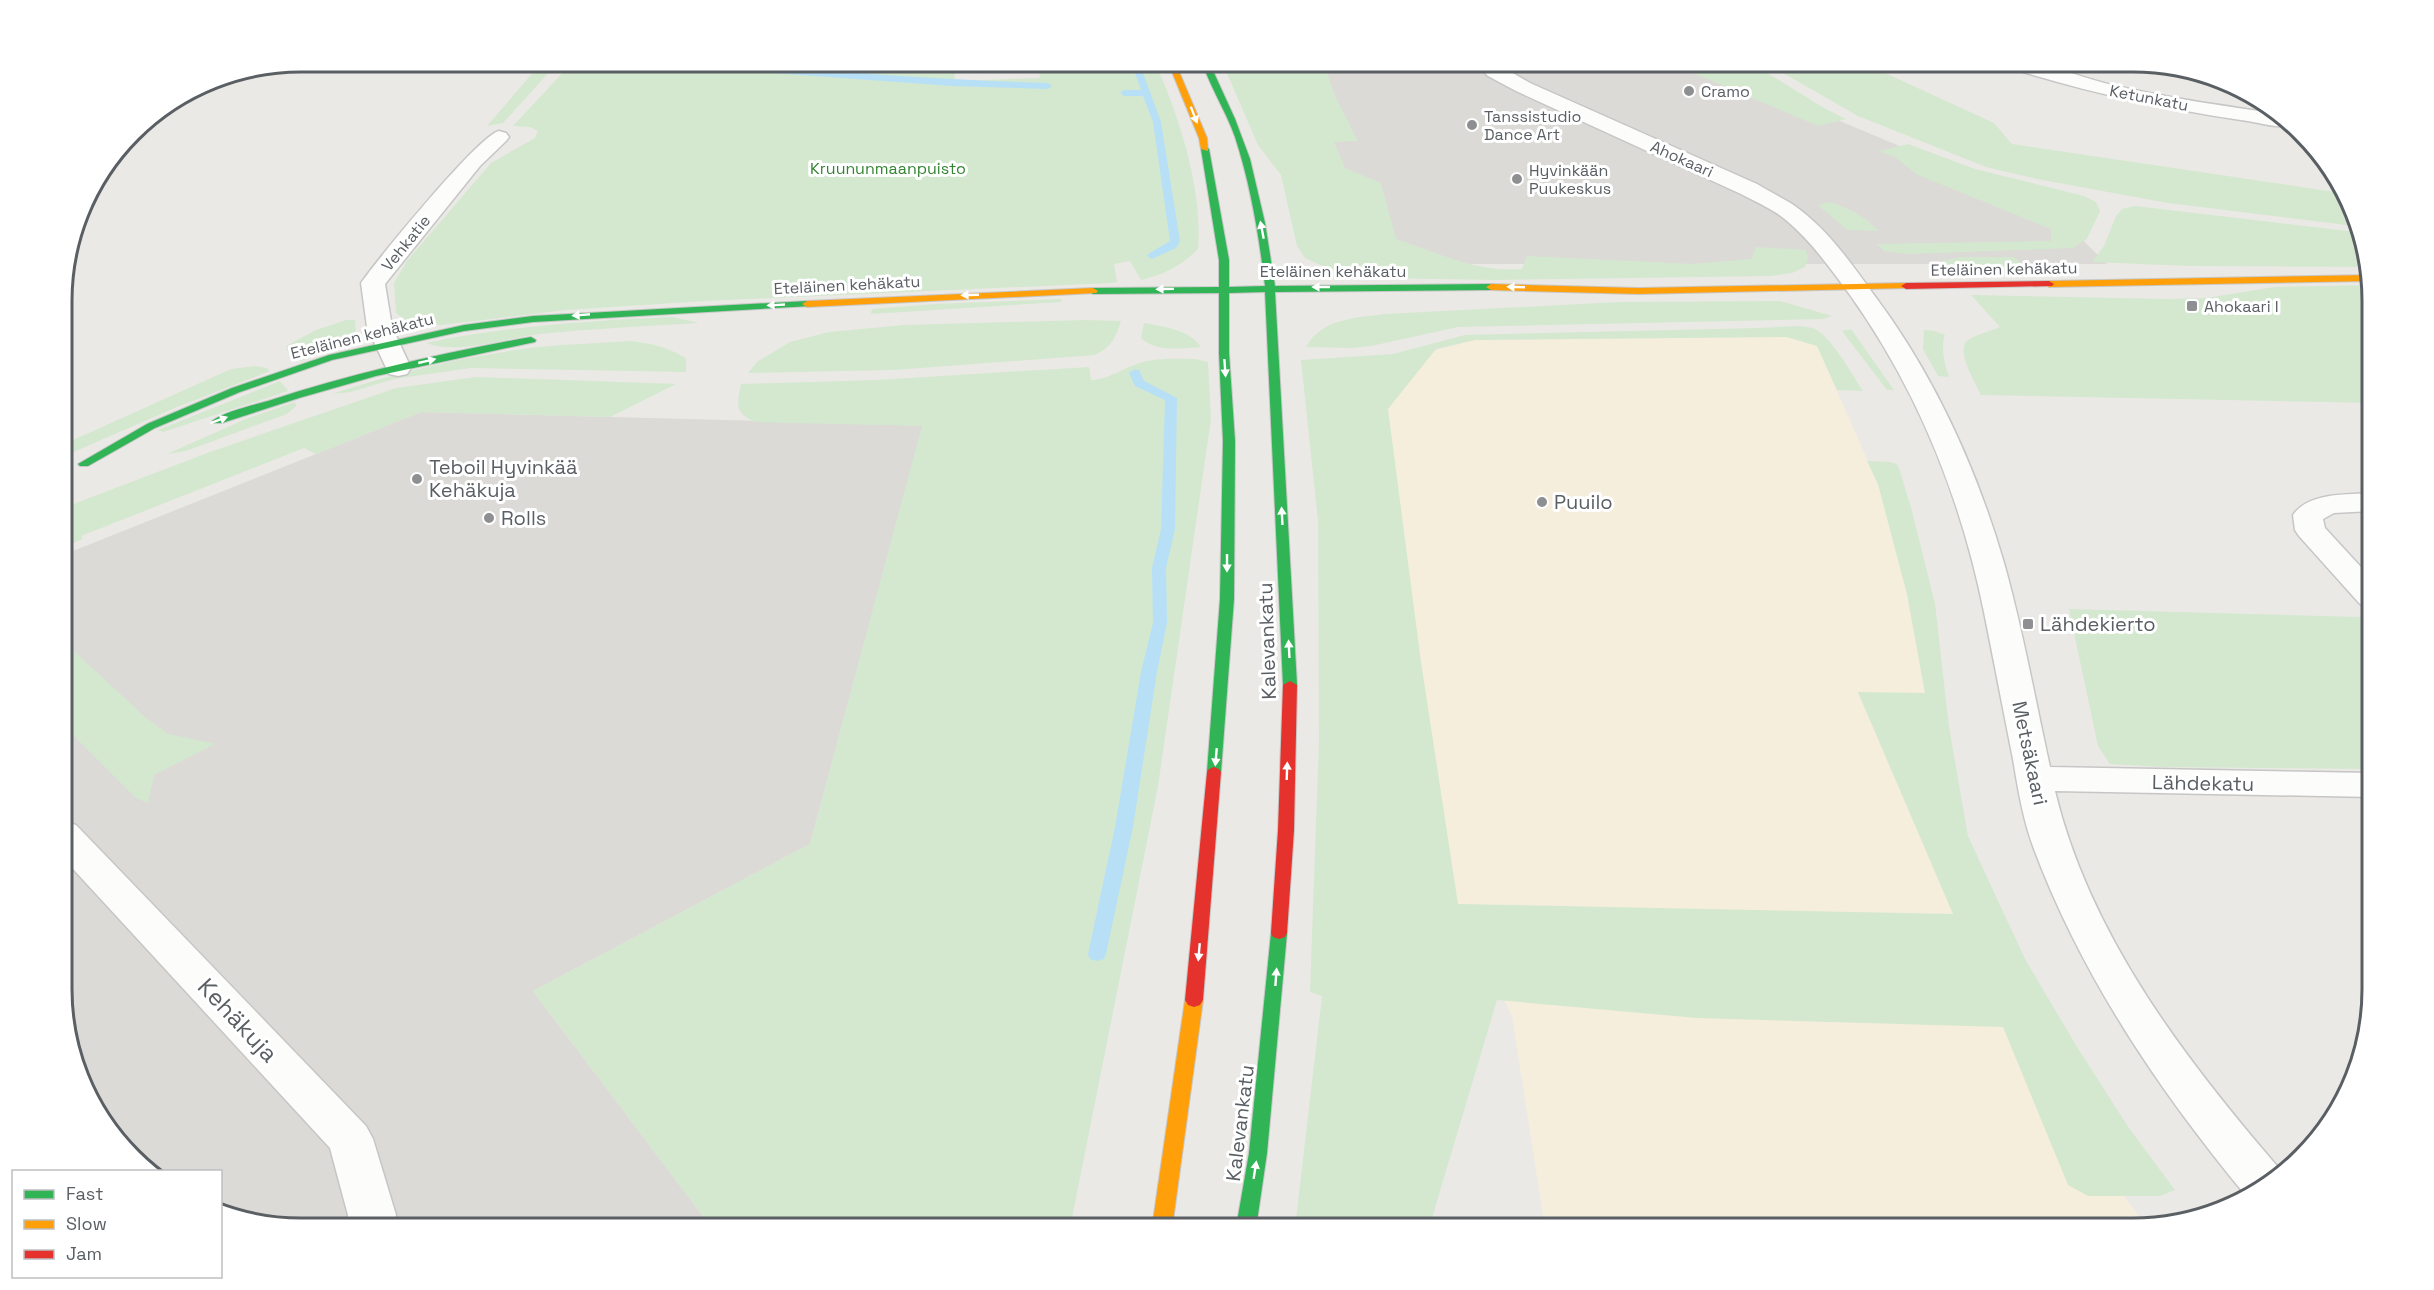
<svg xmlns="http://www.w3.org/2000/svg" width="2434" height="1290" viewBox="0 0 2434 1290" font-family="'Space Grotesk',sans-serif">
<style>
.commercial{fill:#f6eedd}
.industrial{fill:#dcdad6}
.green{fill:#d3e8cf}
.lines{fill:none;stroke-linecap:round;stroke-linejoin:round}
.stream{fill:#b7e0f7;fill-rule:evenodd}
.street-casing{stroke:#c6c6c6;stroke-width:3}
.fast-casing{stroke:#c7c7c7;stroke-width:2}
.slow-casing{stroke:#c7c7c7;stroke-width:2}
.jam-casing{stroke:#c7c7c7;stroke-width:2}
.street{fill:#fcfcfb;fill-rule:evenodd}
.fast{fill:#30b455;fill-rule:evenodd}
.slow{fill:#ff9f0a;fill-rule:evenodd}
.jam{fill:#e5322d;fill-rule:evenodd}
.oneway{fill:#fff}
.poi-dot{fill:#8d8f91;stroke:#fff;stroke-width:2}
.labels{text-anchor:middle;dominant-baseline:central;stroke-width:6;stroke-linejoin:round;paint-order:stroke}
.far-poi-label{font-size:16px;fill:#5a5f64;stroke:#fff;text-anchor:start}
.far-street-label{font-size:16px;fill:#5a5f64;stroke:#fff}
.far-park-label{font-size:16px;fill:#338431;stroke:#fff}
.poi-label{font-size:20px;fill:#5a5f64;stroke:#fff;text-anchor:start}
.street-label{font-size:20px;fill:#5a5f64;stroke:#fff}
.near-street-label{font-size:24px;fill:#5a5f64;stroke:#fff}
.rim{fill:none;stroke:#5a5f64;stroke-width:3}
</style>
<rect width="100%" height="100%" fill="#ebe9e5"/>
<path class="commercial" d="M1787,337L1817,346L1878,484L1907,594L1925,694L1858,693L2003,1027L2147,1228H1545L1512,1016L1458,904L1357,371L1475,340Z"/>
<path class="industrial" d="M1278,62H1699L2052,210L2107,264H1398Z
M421,412L923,425L810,844L533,991L712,1228H301L221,1210L220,1172L156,1171L111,1134L80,1080L64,1020L63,555Z"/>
<path class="green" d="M596,62H956L954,81L1040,78L1038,62H1155C1179,116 1203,189 1198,249C1180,267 1165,274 1141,280L1130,261L1114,264L1117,282L1111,283L704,301L566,310L442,325L419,324L405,320L396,313L394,283L407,261L491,163L535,138L538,131L530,127L513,126L568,67Z
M1222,62H1323L1336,98L1358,141L1334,142L1345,168L1381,183L1396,239C1440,253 1476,273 1522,269L1527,256L1692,264L1751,259L1756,247L1806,250L1808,259L1805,267L1792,273L1770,276L1496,280L1374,278L1338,273L1305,258L1297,246L1281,175L1258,145Z
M1562,62H1750L1824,108L1846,119L1818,126L1672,64L1648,69H1608L1604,64H1561Z
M1764,62H1861L1994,123L2012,144L2342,193L2354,226L2168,203L2037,179L1986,167L1858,116Z
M553,68L503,123L487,126L536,69Z
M1908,144L1975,169L2084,196L2096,202L2100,211L2087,239L2073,248L1908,254L1884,251L1877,244L2051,241V229L1918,175L1896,158L1880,151Z
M1828,202C1845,206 1867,217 1878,231L1847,230L1818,205Z
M2135,206L2356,232L2369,267L2190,266L2092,262L2104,246L2116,216L2122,209Z
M1961,257H2014L2023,265L1951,272H1944L1941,267L1942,261Z
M2371,285V403L1981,395C1976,384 1957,353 1966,342C1973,335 1991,331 2000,327L1971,295L2166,299L2207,298L2274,287Z
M1061,299V302L871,314L872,309L935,304Z
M1780,301L1832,316L1823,319L1458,327L1371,346L1351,348L1306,347C1322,318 1356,318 1385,314L1620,302Z
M672,317L699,323C646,326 592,329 539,334C506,338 457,355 426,343C507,326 589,321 672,317Z
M346,320H355L356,334L341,348L300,361C291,359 288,354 286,346L316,330Z
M1086,320L1121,321C1116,338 1111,347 1095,355L894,370L748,373L757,362L790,342L829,332L904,325Z
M1144,323C1161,326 1191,330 1201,347C1181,348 1157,353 1141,338Z
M1759,328C1775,328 1797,324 1812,328C1830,333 1852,375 1863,391L1837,390L1817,346L1787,337L1475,340L1436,349L1388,409L1421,662L1458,904L1953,914L1858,692L1925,693L1907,594L1878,484L1867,461L1891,462L1898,465L1912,511L1935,604L1949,727L1968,836L2025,959L2077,1047L2129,1128L2175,1190L2160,1196H2088L2068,1185L2003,1027L1697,1018L1497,1000L1429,1228H1295L1322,996L1310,992L1319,740L1318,521L1301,360L1393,354L1465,335Z
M1851,329L1894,390H1887L1842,331Z
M1924,330L1935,331L1945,335C1940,348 1945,364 1949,377L1938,376L1923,349Z
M628,341C651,343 667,347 686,358V372L471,368L394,379L351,392L332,394C394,373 458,358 523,349C558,344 594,344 628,341Z
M1195,359L1208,362L1211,419L1158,786L1070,1228H712L533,991L810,844L922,426L756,422C734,413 737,405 741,384L877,380L1089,367L1091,380C1113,379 1125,365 1148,361C1163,358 1180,359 1195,359Z
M256,366L266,368L270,371L177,407L62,457V445L231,369Z
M476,377L676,384L610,417L421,412L316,454L304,448L81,536L83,539L63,547V508L210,452L396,388Z
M280,381L288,391L163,432L158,430Z
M295,402L296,406L287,414L186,451L167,454L246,419Z
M2069,609L2360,617L2371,629L2372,769L2162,767L2110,764L2098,746Z
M63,641L145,717L168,734L215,744L154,775L148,803L136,798L63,725Z"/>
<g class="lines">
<path class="stream" d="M596,62C747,61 897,79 1048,83L1052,86L1048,89L952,86L647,64L593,66L592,64Z
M1131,62H1139L1161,122L1180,241L1176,248L1152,259L1147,256L1148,254L1170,241L1153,122L1143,96H1124L1120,93L1124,90H1141Z
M1135,369L1139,370L1144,381L1177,398L1175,529L1166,568L1167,623L1157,672L1133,827L1106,954L1104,959L1097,961L1090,959L1088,954L1115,827L1141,672L1153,623L1152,568L1161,529L1165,400L1135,386L1129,373Z"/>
<defs>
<path id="street" d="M395,62H413L408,69H396L393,65Z
M1474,62H1494L1530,83L1757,184C1768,191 1781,197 1792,204C1826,227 1851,263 1874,295C1934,375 1976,467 2004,563C2023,630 2035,699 2050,767L2372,773V797L2055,791C2090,937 2187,1062 2283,1173L2266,1188L2247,1197C2160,1092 2082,977 2034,849C2023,820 2018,789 2013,759C2003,710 1994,661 1984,612C1961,498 1917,389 1850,295C1831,269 1811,241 1786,220C1773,209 1756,202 1741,194L1516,91L1488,76Z
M2001,62C2036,58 2078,77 2112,85C2167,98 2224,106 2280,114L2295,126C2279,129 2257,122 2241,120C2160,108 2081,91 2004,66Z
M499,131L506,133L509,137L506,141L480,166L385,284L392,327L411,368L407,374L398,376L389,374L367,327L361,283C378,259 478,136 499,131Z
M2371,493V511L2334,513L2323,519L2325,528L2371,578V607L2360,604L2299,536L2295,530L2293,515C2309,492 2346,495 2371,493Z
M63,821L76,825L366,1126L373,1139L396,1215L392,1228H344L348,1215L330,1148L63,858Z"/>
<path id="fast" d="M1202,62H1209L1235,119L1250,159L1265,223L1275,286L1491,284L1496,287L1491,290L1275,292L1297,685L1290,689L1283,685L1265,292L1229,293V353L1235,441L1234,599L1221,772L1219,775H1209L1207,772L1220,599L1223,441L1219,353V293L1093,294L1088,291L1093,288L1219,287V260L1201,149L1205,146L1209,149L1229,260V287L1265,286C1259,236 1251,186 1235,137C1226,111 1210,87 1202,62Z
M807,301L811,302V306L533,322L464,331L332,360L240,392L155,428L88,466H80L78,464L147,424L232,388L329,355L464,325L533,316Z
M531,337L536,340L535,342L376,376L299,398L222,423H214L212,421C223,412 253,405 268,401C354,373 442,353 531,337Z
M1279,927L1285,929L1287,933L1267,1153L1256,1228H1236L1249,1153L1271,933L1273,929Z"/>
<path id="slow" d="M1168,62H1175L1207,138L1208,151L1201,149L1199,138Z
M2371,275V281L2049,287L2044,284L2049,281Z
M1906,283L1909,284V288L1638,294L1491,290L1486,287L1491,284L1638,288Z
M1093,288L1098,291L1096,293L807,307L802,304L807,301Z
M1194,993L1200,995L1203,1000L1172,1228H1152L1185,1000L1188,995Z"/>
<path id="jam" d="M2049,281L2054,284L2052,286L1906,289L1901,286L1906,283Z
M1290,681L1297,685L1294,830L1287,933L1285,937L1279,939L1273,937L1271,933L1278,830L1283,685Z
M1214,767L1219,769L1221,772L1203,1000L1200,1005L1194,1007L1188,1005L1185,1000L1207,772L1209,769Z"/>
</defs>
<use href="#street" class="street-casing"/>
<use href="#fast" class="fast-casing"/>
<use href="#slow" class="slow-casing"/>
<use href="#jam" class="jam-casing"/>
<use href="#street" class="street"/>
<use href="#fast" class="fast"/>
<use href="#slow" class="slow"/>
<use href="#jam" class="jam"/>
</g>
<defs><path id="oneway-solid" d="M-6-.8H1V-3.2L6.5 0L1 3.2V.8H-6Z" transform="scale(1.5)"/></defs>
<g class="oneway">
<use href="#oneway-solid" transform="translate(1194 115) rotate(69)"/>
<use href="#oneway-solid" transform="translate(1262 230) rotate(-101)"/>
<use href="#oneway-solid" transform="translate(1321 287) rotate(180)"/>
<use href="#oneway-solid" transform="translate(1516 287) rotate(-178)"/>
<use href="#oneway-solid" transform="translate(1165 289) rotate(179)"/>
<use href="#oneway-solid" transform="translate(970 295) rotate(178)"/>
<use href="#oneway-solid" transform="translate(776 305) rotate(177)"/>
<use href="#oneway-solid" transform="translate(581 315) rotate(175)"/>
<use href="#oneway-solid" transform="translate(427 361) rotate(-13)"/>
<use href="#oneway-solid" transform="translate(1225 368) rotate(86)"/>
<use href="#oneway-solid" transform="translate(219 420) rotate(-20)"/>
<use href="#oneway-solid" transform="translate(1282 516) rotate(-93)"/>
<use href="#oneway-solid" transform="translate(1227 563) rotate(90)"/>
<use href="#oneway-solid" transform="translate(1289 649) rotate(-93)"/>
<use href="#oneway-solid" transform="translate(1216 757) rotate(95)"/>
<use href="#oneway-solid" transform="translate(1287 771) rotate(-88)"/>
<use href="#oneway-solid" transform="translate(1199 952) rotate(95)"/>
<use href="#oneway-solid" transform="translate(1276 977) rotate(-86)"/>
<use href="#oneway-solid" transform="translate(1255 1170) rotate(-81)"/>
</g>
<g class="poi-dot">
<circle cx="1689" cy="91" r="6"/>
<circle cx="1472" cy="125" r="6"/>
<circle cx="1517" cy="179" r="6"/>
<rect x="2186" y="300" width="12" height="12" rx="3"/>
<circle cx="417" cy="479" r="6"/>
<circle cx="1542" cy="502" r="6"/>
<circle cx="489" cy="518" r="6"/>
<rect x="2022" y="618" width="12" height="12" rx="3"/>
</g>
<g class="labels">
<g class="far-poi-label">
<text x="1701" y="91">Cramo</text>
<text x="1484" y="116">Tanssistudio<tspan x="1484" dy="18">Dance Art</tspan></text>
<text x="1529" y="170">Hyvinkään<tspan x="1529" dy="18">Puukeskus</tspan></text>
<text x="2204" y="306">Ahokaari I</text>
</g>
<g class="far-street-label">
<text transform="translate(2149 98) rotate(11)">Ketunkatu</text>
<text transform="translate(1682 159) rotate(24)">Ahokaari</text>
<text transform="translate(406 243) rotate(-51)">Vehkatie</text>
<text transform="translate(2004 269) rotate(-1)">Eteläinen kehäkatu</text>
<text x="1333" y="271">Eteläinen kehäkatu</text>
<text transform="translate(847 285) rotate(-3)">Eteläinen kehäkatu</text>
<text transform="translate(362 336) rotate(-14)">Eteläinen kehäkatu</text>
</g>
<g class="far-park-label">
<text x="888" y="168">Kruununmaanpuisto</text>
</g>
<g class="poi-label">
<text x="429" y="467">Teboil Hyvinkää<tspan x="429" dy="23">Kehäkuja</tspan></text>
<text x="1554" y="502">Puuilo</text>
<text x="501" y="518">Rolls</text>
<text x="2040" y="624">Lähdekierto</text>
</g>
<g class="street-label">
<text transform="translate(1267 641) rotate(-92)">Kalevankatu</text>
<text transform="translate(2030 753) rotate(78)">Metsäkaari</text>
<text transform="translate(2203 783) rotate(1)">Lähdekatu</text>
<text transform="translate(1240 1123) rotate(-83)">Kalevankatu</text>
</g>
<g class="near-street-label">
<text transform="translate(238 1020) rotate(47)">Kehäkuja</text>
</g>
</g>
<path d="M0 0H2434V1290H0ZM301 72H2133A229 229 0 0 1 2362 301V989A229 229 0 0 1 2133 1218H301A229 229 0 0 1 72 989V301A229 229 0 0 1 301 72Z" fill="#fff" fill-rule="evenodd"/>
<path class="rim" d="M301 72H2133A229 229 0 0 1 2362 301V989A229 229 0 0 1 2133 1218H301A229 229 0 0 1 72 989V301A229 229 0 0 1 301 72Z"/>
<rect x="12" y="1170" width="210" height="108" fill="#ffffff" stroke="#bdbfc1" stroke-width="1.5"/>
<rect x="24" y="1190" width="30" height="9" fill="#30b455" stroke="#bdbfc1" stroke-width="1.5"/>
<text x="66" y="1200" font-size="18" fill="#5a5f64">Fast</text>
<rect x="24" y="1220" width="30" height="9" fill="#ff9f0a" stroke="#bdbfc1" stroke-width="1.5"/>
<text x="66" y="1230" font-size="18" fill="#5a5f64">Slow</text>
<rect x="24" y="1250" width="30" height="9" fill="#e5322d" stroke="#bdbfc1" stroke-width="1.5"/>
<text x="66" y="1260" font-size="18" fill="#5a5f64">Jam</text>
</svg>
